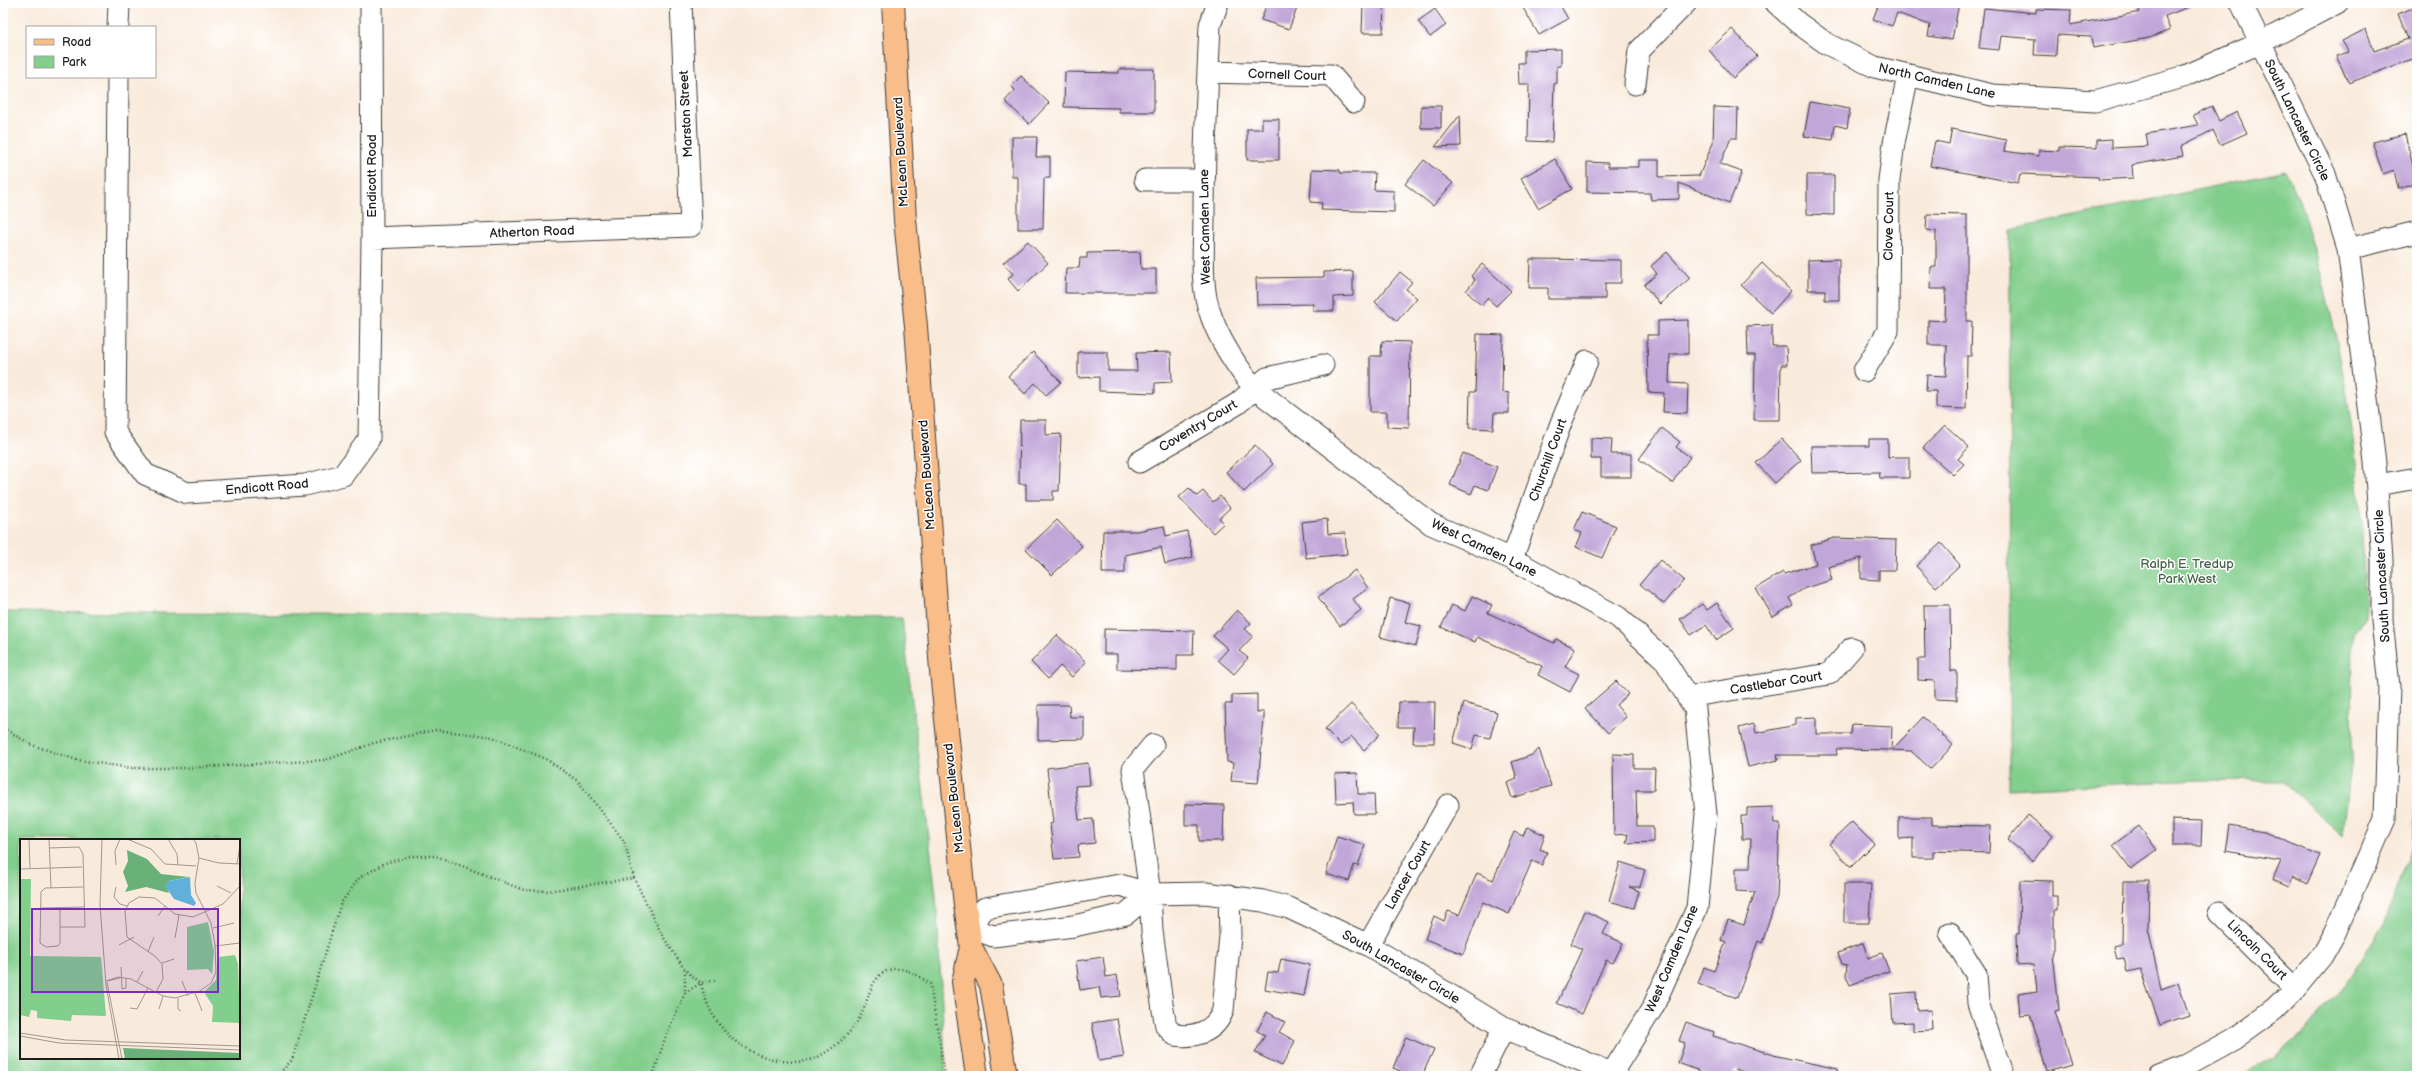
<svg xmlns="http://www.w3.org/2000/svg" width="2420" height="1079" viewBox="0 0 2420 1079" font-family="'Balsamiq Sans',sans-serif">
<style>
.green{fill:#82ce8c;stroke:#4f7554;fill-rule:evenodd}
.building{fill:#c1a6d8}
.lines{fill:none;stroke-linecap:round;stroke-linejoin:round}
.minor-casing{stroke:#3d3b39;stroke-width:23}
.major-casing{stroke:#3d3b39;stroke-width:24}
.path{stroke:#3d3b39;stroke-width:2.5;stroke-dasharray:1 3;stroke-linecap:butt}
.minor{stroke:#fff;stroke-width:21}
.major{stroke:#f8bd89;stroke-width:22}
.labels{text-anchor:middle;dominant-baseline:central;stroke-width:3;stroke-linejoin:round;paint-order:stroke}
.street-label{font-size:13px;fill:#1c1c1c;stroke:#fff}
.park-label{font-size:13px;fill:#456349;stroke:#fff}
.inset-road{fill:none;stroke:#a1988f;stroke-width:1}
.view{fill:#7b2cbf;fill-opacity:0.15;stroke:#7b2cbf;stroke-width:2}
.inset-edge{fill:none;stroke:#1c1c1c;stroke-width:2}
</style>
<rect width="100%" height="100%" fill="#fff"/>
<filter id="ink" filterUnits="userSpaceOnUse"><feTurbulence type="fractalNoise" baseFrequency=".025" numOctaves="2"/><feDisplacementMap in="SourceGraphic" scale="8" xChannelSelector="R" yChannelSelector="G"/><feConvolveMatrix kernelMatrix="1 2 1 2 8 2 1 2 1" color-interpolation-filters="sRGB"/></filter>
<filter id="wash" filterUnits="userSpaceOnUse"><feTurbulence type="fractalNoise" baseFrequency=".012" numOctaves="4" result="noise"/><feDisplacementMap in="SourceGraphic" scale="16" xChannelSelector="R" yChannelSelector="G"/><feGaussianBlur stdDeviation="0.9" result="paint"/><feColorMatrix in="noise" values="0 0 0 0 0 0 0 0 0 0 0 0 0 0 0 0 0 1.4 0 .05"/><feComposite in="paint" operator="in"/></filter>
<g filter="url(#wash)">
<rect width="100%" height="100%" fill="#f9ebdc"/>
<path class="green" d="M2285,171C2300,195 2306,223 2314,250C2349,369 2364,495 2365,618L2353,633L2352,756L2343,836L2282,781L2202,780L2009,789L2010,230Z
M3,612L902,618L936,895L946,1076H3ZM21,840H239V1058H21Z
M2417,776V1076H2239L2273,1058L2307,1029L2347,981L2385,922L2413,844Z"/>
<g id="blocks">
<path class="building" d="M1267,3H1299L1289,29L1261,20Z
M1363,3H1384L1383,33H1362Z
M1520,3H1559L1568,19L1539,35Z
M1876,3H1959L1952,40L1928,36L1930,25L1897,13L1892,26L1873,19L1878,6Z
M2136,3H2194V5L2165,16L2170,30L2149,38L2093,48L2091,37L2057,35L2056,56L2034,55L2035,39L2001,36L1999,50L1979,48L1984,8L2036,13V9L2071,10L2070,25L2140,12Z
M2417,6V60L2416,58L2401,63L2349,83L2336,56L2349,52L2342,41L2366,29L2374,51L2408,39L2398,14Z
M1435,9L1446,25L1430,37L1418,21Z
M1732,29L1757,56L1733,78L1709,50Z
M1561,49V66H1557V83L1554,84L1552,142L1528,141L1529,84H1519L1518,63H1524V50Z
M1119,69H1154V112H1119V108L1064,107L1065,72L1119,73Z
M1021,76L1049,103L1029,124L1005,101L1015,90L1011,86Z
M1810,102L1850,109L1847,128L1835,125L1833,140L1804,136Z
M1421,106H1441V128H1421Z
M2212,106L2219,121L2237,112L2247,133L2220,145L2213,130L2181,146L2183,156L2132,165L2133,178L2099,180L2098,177L2020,174L2018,183L1930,166L1935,141L1949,144L1952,129L2006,140L2004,151L2039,156V150L2059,151V147L2097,148V140L2112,139V148L2148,146L2146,134L2198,125L2193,115Z
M1714,107L1738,108L1737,138H1731L1720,164L1742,172L1729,203L1679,183V199L1651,200L1650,193L1587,192V162L1608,163V167H1639V160H1659V177L1699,176L1713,143Z
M1460,115L1461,146L1435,147Z
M1262,119H1279V160H1247V129H1262Z
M2405,134L2417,183L2398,189L2394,170L2383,174L2372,142Z
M1012,137H1037L1036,157H1050V178H1044L1043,229H1018V177H1012Z
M1555,159L1572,189L1538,208L1521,178Z
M1424,160L1453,183L1433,206L1405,184Z
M1312,169L1340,170V173H1375L1374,190L1394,191V212L1321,210L1322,203L1310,202Z
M1807,175H1834V215L1807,214Z
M1927,214L1967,215V321H1972L1971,356H1967L1966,409L1936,408V391H1926L1927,375L1946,376L1947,345H1928V320L1945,321L1946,289H1930L1931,267H1936V231L1926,230Z
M1028,241L1048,263L1018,291L1008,279L1013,274L1003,263Z
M1140,252L1141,269H1156V293H1065L1066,268H1079L1080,258H1087V253Z
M1667,252L1690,278L1660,304L1644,285L1657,274L1651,266Z
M1530,259L1621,260V283H1605V299H1548V288H1529Z
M1839,259V300H1825V290H1808V260Z
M1762,263L1791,291L1771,313L1741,285Z
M1482,264L1511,291L1496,306L1487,298L1481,305L1466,291L1475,280L1471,276Z
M1353,271V296L1334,297V311H1313V304L1257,305L1256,278L1324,277V272Z
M1400,272L1412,282L1406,289L1417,298L1397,321L1375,302Z
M1688,320V354H1670L1669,383L1688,384L1687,413L1663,412L1664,393L1648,392L1647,335H1658V321Z
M1772,325V346H1786L1787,365H1781L1780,420H1754L1755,355H1748L1747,326Z
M1477,334L1503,335L1502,392L1509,393V413H1494L1493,429L1469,428L1470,392H1475Z
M1382,341L1410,342L1409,428L1387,427V412H1370V356H1381Z
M1033,352L1061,382L1046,395L1035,383L1025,394L1008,376Z
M1078,352H1108V371H1137L1136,353L1171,352L1172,382L1155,383V393L1099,391V377L1078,378Z
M1020,420H1046V435L1061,434L1059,491H1053V500H1026V484H1019Z
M1945,425L1969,447L1958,459L1964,464L1953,475L1923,448Z
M1662,428L1680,442L1676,447L1690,457L1672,483L1639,459Z
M1591,438L1612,439L1611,454H1631V477H1601V459H1591Z
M1782,439L1801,460L1775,483L1756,463Z
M1869,439H1888V457H1909V478H1880L1879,472L1812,473L1811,446H1869Z
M1255,445L1273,464L1244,492L1226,472Z
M1463,453L1497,467L1488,490L1475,485L1471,494L1450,485Z
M1189,488L1197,496L1203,491L1213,502L1220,496L1230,508L1219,518L1224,523L1213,533L1179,497Z
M1582,512L1616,526L1602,558L1576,547L1582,533L1574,530Z
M1327,519L1328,534L1345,533L1347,554L1306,558L1302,522Z
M1057,520L1082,546L1052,575L1026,549Z
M1164,526L1166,536L1187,531L1193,557L1165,564L1161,547L1125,555V573H1102L1103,531H1137Z
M1834,538L1896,540L1895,570H1879V580L1861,579V558L1828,567L1832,580L1805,588L1789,598L1793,605L1773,617L1756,588L1783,572L1784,574L1816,564L1811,545Z
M1941,543L1960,565L1936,587L1916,566Z
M1660,560L1684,580L1664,604L1640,584Z
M1355,570L1368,588L1353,599L1361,610L1340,626L1318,597Z
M1472,596L1492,605L1488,613L1554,643L1556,639L1575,648L1565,667L1579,674L1570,692L1538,675L1542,666L1477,637L1475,642L1441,627L1452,605L1465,611Z
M1390,598L1410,603L1405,622L1421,626L1416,646L1380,637Z
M1717,603L1734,628L1716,640L1706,625L1691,635L1680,619L1702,604L1707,610Z
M1924,605H1950L1951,671H1957V700L1935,699V681L1918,680V659H1925Z
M1237,610L1251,623L1245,629L1253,636L1239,651L1248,658L1234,674L1218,660L1228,649L1213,636Z
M1104,629L1194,631L1193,655H1177V670L1117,669V654H1104Z
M1057,635L1086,662L1072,677L1060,666L1048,679L1031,662Z
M1616,681L1628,694L1616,705L1626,717L1608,733L1585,708Z
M1257,694V712H1264V719L1258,783L1231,781L1233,763L1227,762L1225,704H1232V695Z
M1399,702H1435L1434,743H1413L1414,727H1398Z
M1464,703L1497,712L1490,738L1476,735L1472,749L1453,743Z
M1351,704L1380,734L1364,750L1351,736L1341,745L1325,729Z
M1038,705H1069L1070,717H1084V739L1038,740Z
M1816,717V734H1851L1852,724L1892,726L1891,750L1836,749L1837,755H1777L1778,760L1748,767L1739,728L1754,724L1756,733L1796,725V718Z
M1923,717L1953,745L1931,769L1911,751L1892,750Z
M1539,749L1551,786L1512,798L1507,783L1517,779L1512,762L1532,755Z
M1613,754L1634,755V768H1655L1654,790H1636L1637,826H1653V842L1626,843L1628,834L1614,835Z
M1088,763L1090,785L1075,786L1079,820L1093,819L1095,843L1078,845L1079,857L1054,859L1050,824L1053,823L1047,768Z
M1357,773L1358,794H1374L1375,814H1354L1353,802L1336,803L1335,774Z
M1185,804L1224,805L1223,841H1199V825H1185Z
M1773,807L1774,823H1780L1777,897L1762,943L1758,941L1737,998L1698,984L1704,967L1714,971L1726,942L1721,940L1728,920L1744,925L1755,892L1736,891V868H1750L1751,839H1742L1741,816H1747V808Z
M2028,815L2053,836L2033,861L2008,840Z
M1899,817H1932V825L1990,826L1989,853L1933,851V858H1913V838L1899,839Z
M2172,820L2202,821L2201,845H2172Z
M1852,822L1874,844L1851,867L1829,844Z
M2139,826L2157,850L2131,869L2113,845Z
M2229,826L2264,832L2320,855L2307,884L2293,877L2289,886L2273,879L2281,860L2225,851Z
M1527,827L1545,835L1540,849L1547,852L1542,865L1532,861L1509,914L1483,902L1463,954L1425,939L1434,916L1444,921L1448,911L1459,915L1477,873L1493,880L1514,832L1523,836Z
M1337,836L1365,845L1358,866L1354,865L1349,881L1326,874Z
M1620,862L1645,870L1640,887H1629L1639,891L1634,908L1609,901Z
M2020,880L2052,881V896H2057V911H2054V953H2053L2059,1010L2055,1011L2071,1064L2048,1071L2030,1014L2020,1015L2018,994L2037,991L2034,964L2017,965L2016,934H2019Z
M2123,881H2149L2148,928L2161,989L2178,983L2189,1015L2160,1025L2140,969L2127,972L2124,958L2117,959L2114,945L2122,943Z
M1844,884H1871L1869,923H1844Z
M1585,911L1609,922L1603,934L1623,943L1613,963L1606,960L1582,1014L1557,1003L1582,949L1571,944Z
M1863,943L1868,958L1882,953L1889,971L1850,985L1846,976L1847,965L1842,964L1838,953Z
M1103,957L1106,977L1117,975L1121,996L1101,998L1099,987L1080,990L1076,961Z
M1281,959L1310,965L1304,996L1265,989L1268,972L1278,973Z
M1916,992L1917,1011L1931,1010L1932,1030L1913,1031V1022L1893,1023L1891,994Z
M1267,1012L1285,1022L1279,1032L1295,1041L1282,1066L1255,1053L1265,1035L1257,1031Z
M1117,1019L1124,1057L1099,1061L1092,1023Z
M1686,1022L1714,1032L1713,1036L1777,1056L1838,1069V1076H1755L1735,1069L1733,1076H1713L1678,1063L1685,1043L1679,1041Z
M1406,1037L1434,1049L1422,1076H1412L1393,1068Z"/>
</g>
</g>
<g filter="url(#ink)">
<use href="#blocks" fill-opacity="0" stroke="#3d3b39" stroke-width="1"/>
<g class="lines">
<defs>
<path id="minor" d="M1218,3L1210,25C1207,89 1204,153 1204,216C1204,243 1201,272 1206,298C1213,332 1233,362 1254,388L1431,524L1512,559L1618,617L1664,659L1695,709L1706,814L1697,908L1653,1007L1612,1073
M1776,3L1798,23L1827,44L1875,67L1992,95L2095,101L2183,77L2260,43L2337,3
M118,27L119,3
M1208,72L1331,75L1354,102
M118,77L115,432L145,474L187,493L305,485L343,475L369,439L372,238L371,3
M1635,84L1639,51L1686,3
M1145,180H1204
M372,238L691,226L681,3
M2348,249L2417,232
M1864,371L1888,331L1889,180L1894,143L1908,75
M1139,462L1237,404L1267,378L1323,365
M2377,485L2417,478
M1512,559L1561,423L1587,361
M1687,697L1829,674L1852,648
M1153,745L1133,769L1150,894L1152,931L1163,1010L1166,1026L1175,1035C1196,1038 1216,1031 1223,1010L1230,936L1229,895
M1150,894L1126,914L1074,926L993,936L969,927L985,908L1120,885L1150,894L1206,893L1263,901L1289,908L1368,945L1504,1028L1618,1076
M2219,913L2295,989
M1950,933L1976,974L1978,1003L2003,1076
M1368,945L1448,805
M1480,1076L1504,1028
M2160,1076L2183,1067L2234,1039L2275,1009L2295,989L2322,956L2335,933L2385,819L2389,686L2382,621V560L2375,462L2348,249L2325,174L2241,3"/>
<path id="major" d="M893,3L905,220L916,326L941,671L965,905L971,947L991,985L1006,1076
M971,947L963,982L977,1076"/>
</defs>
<use href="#minor" class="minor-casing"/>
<use href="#major" class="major-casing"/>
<path class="path" d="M3,728L32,745L77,760L131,768H188L326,760L374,743L436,730L493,737L546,759L578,781L624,841L634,878L662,935L685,970L701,983L717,980
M685,993L701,983C710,1026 740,1055 783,1061C797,1063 811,1062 823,1054C837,1046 854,1030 861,1015C869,1000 870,976 889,970C904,965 919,976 930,984L945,1076
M277,1076L292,1060L341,903L359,878L385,863L411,856H436L524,890L548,891L634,878
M653,1076L665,1038L685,993V970"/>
<use href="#minor" class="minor"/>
<use href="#major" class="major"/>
</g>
</g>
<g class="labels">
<g class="street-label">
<text transform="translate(1287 75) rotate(2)">Cornell Court</text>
<text transform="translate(1937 81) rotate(13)">North Camden Lane</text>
<text transform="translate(686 114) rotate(-93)">Marston Street</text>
<text transform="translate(2297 120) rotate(64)">South Lancaster Circle</text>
<text transform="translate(901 152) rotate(-93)">McLean Boulevard</text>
<text transform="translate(372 176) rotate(-90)">Endicott Road</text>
<text transform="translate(1889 226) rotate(-89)">Clove Court</text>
<text transform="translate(1205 227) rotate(-91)">West Camden Lane</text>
<text transform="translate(532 232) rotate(-2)">Atherton Road</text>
<text transform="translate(1198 426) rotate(-31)">Coventry Court</text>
<text transform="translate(1548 460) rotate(-70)">Churchill Court</text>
<text transform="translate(927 475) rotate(-94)">McLean Boulevard</text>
<text transform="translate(267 487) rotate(-5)">Endicott Road</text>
<text transform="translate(1484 548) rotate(26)">West Camden Lane</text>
<text transform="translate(2382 576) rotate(-93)">South Lancaster Circle</text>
<text transform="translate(1776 683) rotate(-9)">Castlebar Court</text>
<text transform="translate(954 798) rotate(-96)">McLean Boulevard</text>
<text transform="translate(1408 875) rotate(-60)">Lancer Court</text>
<text transform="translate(2257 950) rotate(45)">Lincoln Court</text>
<text transform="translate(1672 959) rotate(-67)">West Camden Lane</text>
<text transform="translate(1401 967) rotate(30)">South Lancaster Circle</text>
</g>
<g class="park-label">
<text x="2187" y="564">Ralph E. Tredup<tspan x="2187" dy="15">Park West</tspan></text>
</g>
</g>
<g transform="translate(20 839)">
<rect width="220" height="220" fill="#f9ebdc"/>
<path d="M0,40H11L10,117L81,118L86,177L52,176L51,182L17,179V172L11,171L9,178L0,176ZM188,83L194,113L192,135L188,130L167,131V88ZM215,116L218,125L220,184L192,183L193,167L184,153L196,141L198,118Z" fill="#82ce8c"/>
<path d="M107,11L127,20L141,35L169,38L149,42L146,47L149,54L126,48L105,53L108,47L103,33L108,22ZM103,209L220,214V220H105Z" fill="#69b178"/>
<path d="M170,38L171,56L176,64L174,67L154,60L145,47L149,42Z" fill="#61b0db"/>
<path class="inset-road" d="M9,0L10,29M29,0L31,49M82,0L80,66L86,146L99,220M107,0L131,10L145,25L176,27M148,0L157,15L158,26M29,9L59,8L63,15L65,88H40M179,19L199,24L220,25M217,25L220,6M96,26L95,12L100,0M0,30L62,28M197,47L211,54M96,48L94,58L100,65L107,67M21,69L64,68M40,69V104L38,107L26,108L20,104L21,53L25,49L63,48M138,77L145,67M193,89L214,84M155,99L159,76M99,106L114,98M195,107L220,104M128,113L134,98M142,124L154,120M101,128L102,150L106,149V139M86,142L98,138L111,140L143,157L155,159L180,152L191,144L196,133L195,106L191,84L176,54L175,44L179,19L176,4L173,0M87,142L100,139M162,142L168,157M87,143L102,220M117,143L123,132M136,153L143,140L142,125L136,118L107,98L105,72L109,64L119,58L135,59L155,75L173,78L203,65L220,47M175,154L182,172M158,159V170L161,172M110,169L117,170L128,149M139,170L143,157M0,194L46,201L220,207M0,197L39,204L220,211"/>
<path class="view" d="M12,70H198V153H12Z"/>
<rect width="220" height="220" class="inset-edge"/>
</g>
<rect width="2420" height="1079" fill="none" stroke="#fff" stroke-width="16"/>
<rect x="26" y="26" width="130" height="52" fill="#ffffff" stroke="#a4a4a4"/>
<rect x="34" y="39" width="20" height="6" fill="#f8bd89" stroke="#a4a4a4"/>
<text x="62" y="46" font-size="12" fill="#1c1c1c">Road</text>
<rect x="34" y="56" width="20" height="12" fill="#82ce8c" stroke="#a4a4a4"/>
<text x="62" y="66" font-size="12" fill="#1c1c1c">Park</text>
</svg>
